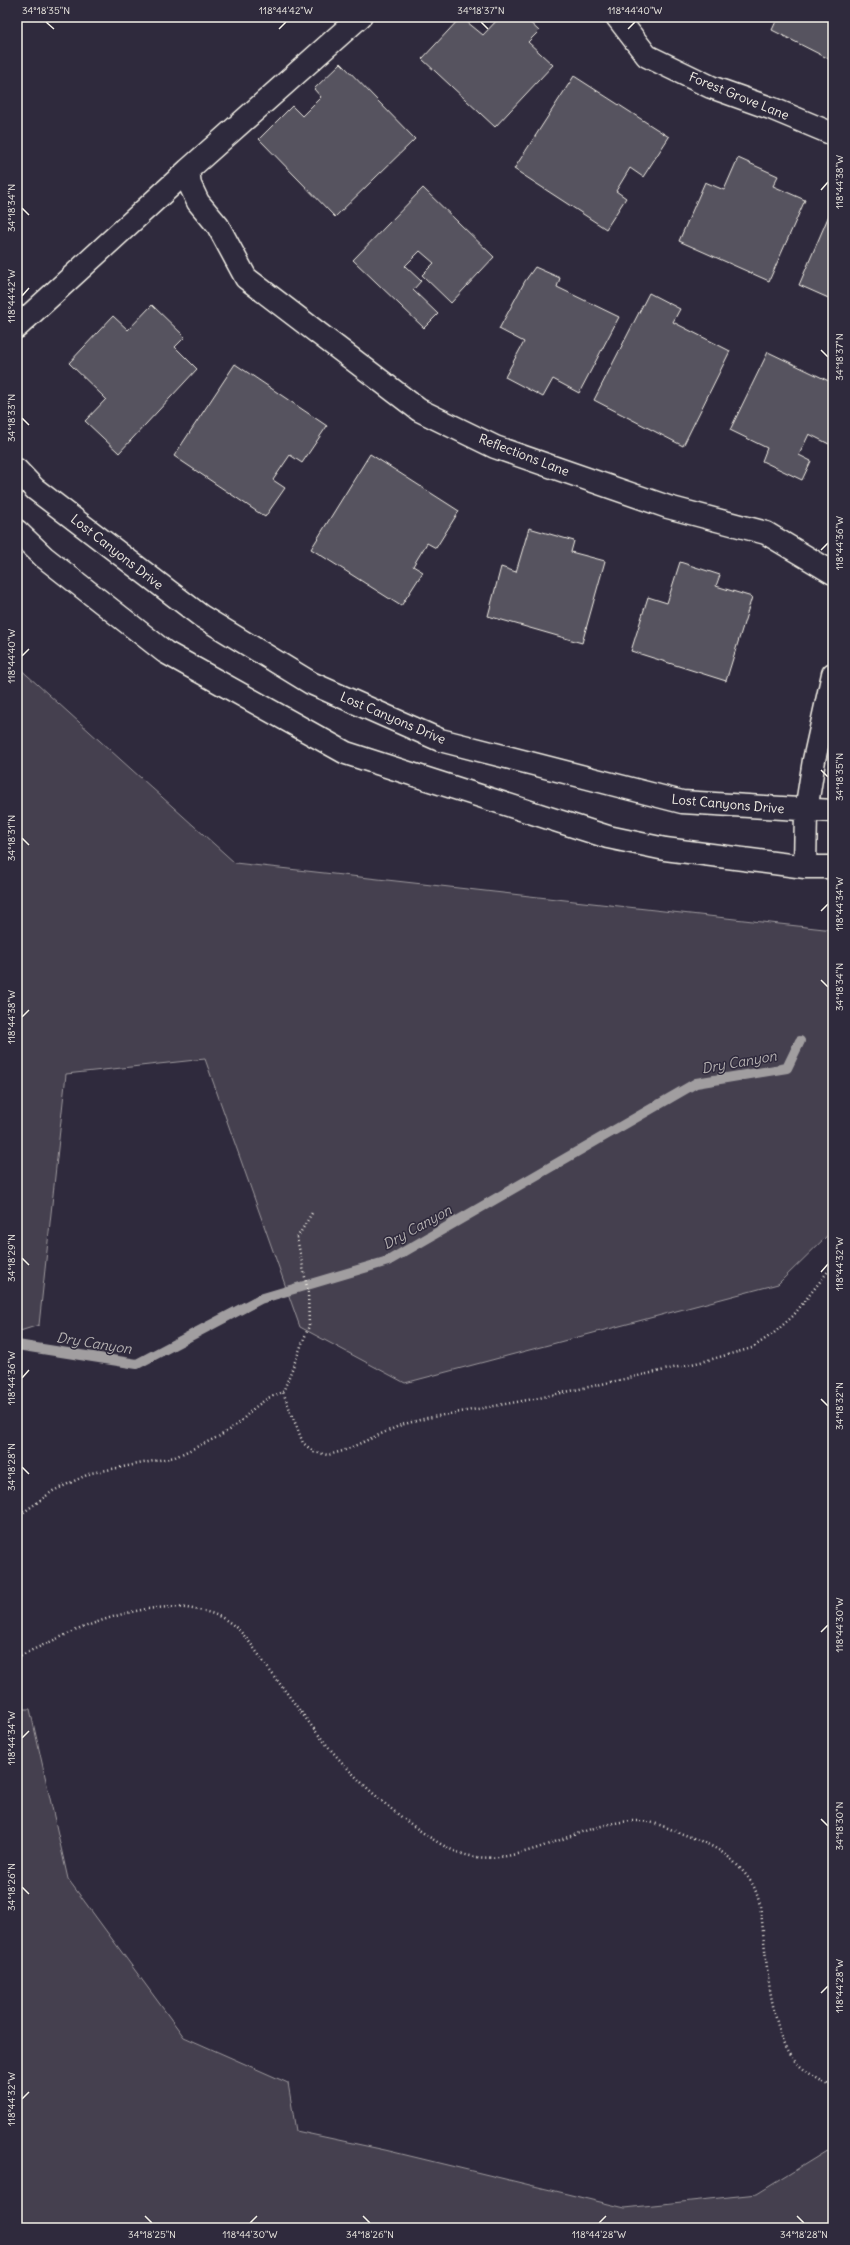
<svg xmlns="http://www.w3.org/2000/svg" width="850" height="2245" viewBox="0 0 850 2245" font-family="Delius,sans-serif">
<style>
.green{fill:#454050;stroke:#9c989c}
.lines{fill:none;stroke-linecap:round;stroke-linejoin:round}
.stream{stroke:#a19ea0;stroke-width:10}
.building{fill:#56525f;stroke:#f4f1e8}
.minor-casing{stroke:#f4f1e8;stroke-width:25}
.path{stroke:#f4f1e8;stroke-width:2.5;stroke-dasharray:1 3;stroke-linecap:butt}
.minor{stroke:#2f2a3d;stroke-width:22}
.ticks{fill:none;stroke:#f4f1e8;stroke-width:1.5}
.labels{text-anchor:middle;dominant-baseline:central;stroke-width:3;stroke-linejoin:round;paint-order:stroke}
.street-label{font-size:13px;fill:#f4f1e8;stroke:#2f2a3d}
.water-label{font-size:14px;font-style:italic;fill:#b6b2b2;stroke:#2f2a3d}
.neatline{fill:none;stroke:#f4f1e8;stroke-width:1.5}
.ticks-label{font-size:10px;text-anchor:middle;fill:#f4f1e8}
</style>
<rect width="100%" height="100%" fill="#2f2a3d"/>
<filter id="ink" filterUnits="userSpaceOnUse"><feTurbulence type="fractalNoise" baseFrequency=".025" numOctaves="2"/><feDisplacementMap in="SourceGraphic" scale="8" xChannelSelector="R" yChannelSelector="G"/><feConvolveMatrix kernelMatrix="1 2 1 2 8 2 1 2 1" color-interpolation-filters="sRGB"/></filter>
<g filter="url(#ink)">
<path class="green" d="M17,666L235,863L833,930V1230L778,1284L405,1383L300,1327L205,1059L66,1074L39,1325L17,1332Z
M17,1709H30L68,1879L184,2037L288,2083L296,2131L385,2150L625,2208L757,2194L833,2147V2228H17Z"/>
<g class="lines">
<path class="stream" d="M17,1345L137,1364L260,1299L388,1261L696,1083L787,1068L800,1041"/>
</g>
<path class="building" d="M461,17L483,35L500,17H524L539,31L528,42L553,65L495,127L422,59Z
M778,17H833V61L772,30Z
M341,63L415,139L335,217L259,139L292,106L302,116L321,97L314,89Z
M574,76L669,137L643,177L630,168L616,191L626,198L606,229L514,169Z
M738,158L778,176L773,186L805,200L769,281L679,241L705,182L724,190Z
M423,188L494,257L451,303L422,275L434,263L420,251L405,266L421,281L413,290L438,314L424,328L353,260Z
M833,206V300L799,285Z
M535,267L560,278L557,287L619,317L579,393L553,379L543,397L505,377L524,342L499,329L525,281Z
M649,293L680,309L673,322L730,351L683,446L594,400Z
M152,305L185,337L175,347L197,369L119,453L85,421L106,399L69,363L113,316L128,330Z
M768,352L833,383V442L831,445L809,434L799,455L811,461L802,480L762,461L767,448L730,430Z
M235,364L327,426L302,463L290,455L273,480L285,488L265,517L174,456Z
M370,454L459,511L436,548L427,543L413,566L423,572L401,606L311,549Z
M529,528L574,541L571,552L605,561L582,643L488,616L501,567L516,572Z
M680,562L720,575L716,586L752,597L726,681L631,651L648,597L667,603Z"/>
<g class="lines">
<defs>
<path id="minor" d="M360,17L188,170L190,185L198,202L218,226L246,278L419,410L495,447L668,507L766,533L833,573
M617,17L647,56L711,87L773,109L833,134
M17,327L188,170
M17,470L35,489L201,616L311,683L440,740L682,802L833,811
M17,531L44,557L165,652L346,753L608,837L665,849L805,867H833
M805,867L806,811L814,760L833,674"/>
</defs>
<use href="#minor" class="minor-casing"/>
<path class="path" d="M283,1392L309,1326L308,1292L297,1238L312,1213
M17,1517L53,1491L91,1473L175,1457L220,1436L239,1423L254,1408L268,1398L283,1392L303,1443L314,1452L328,1455L343,1451L401,1425L427,1418L539,1398L705,1361L752,1348L774,1333L793,1316L833,1265
M17,1657C75,1631 142,1594 207,1612C242,1621 254,1651 274,1676C299,1709 324,1745 354,1775C377,1799 420,1834 450,1849C504,1876 562,1832 615,1823C626,1821 638,1820 649,1822C659,1824 670,1829 680,1833C699,1840 718,1847 733,1861C742,1870 752,1880 756,1892C762,1907 762,1925 764,1941C767,1967 769,1992 776,2018C779,2030 782,2044 789,2054C800,2069 817,2079 833,2087"/>
<use href="#minor" class="minor"/>
</g>
</g>
<path class="ticks" d="M46,22L54,29M481,22L488,29M279,29L286,22M628,29L635,22M821,190L828,182M22,208L29,215M22,296L29,288M821,350L828,357M22,418L29,425M821,550L828,543M22,656L29,649M821,770L828,777M22,838L29,845M821,911L828,904M821,980L828,987M22,1017L29,1010M22,1258L29,1265M821,1272L828,1264M22,1378L29,1370M821,1399L828,1406M22,1467L29,1474M821,1632L828,1625M22,1738L29,1731M821,1819L828,1826M22,1887L29,1894M821,1993L828,1986M22,2099L29,2092M145,2216L152,2223M363,2216L370,2223M797,2216L804,2223M250,2223L257,2216M599,2223L606,2216"/>
<g class="labels">
<g class="street-label">
<text transform="translate(739 96) rotate(22)">Forest Grove Lane</text>
<text transform="translate(524 455) rotate(21)">Reflections Lane</text>
<text transform="translate(117 552) rotate(38)">Lost Canyons Drive</text>
<text transform="translate(393 718) rotate(23)">Lost Canyons Drive</text>
<text transform="translate(728 804) rotate(5)">Lost Canyons Drive</text>
</g>
<g class="water-label">
<text transform="translate(739 1062) rotate(-10)">Dry Canyon</text>
<text transform="translate(417 1227) rotate(-29)">Dry Canyon</text>
<text transform="translate(94 1343) rotate(9)">Dry Canyon</text>
</g>
</g>
<rect width="850" height="2245" fill="none" stroke="#2f2a3d" stroke-width="44"/>
<rect x="22" y="22" width="806" height="2201" class="neatline"/>
<g class="ticks-label">
<text x="46" y="14">34°18'35"N</text>
<text x="286" y="14">118°44'42"W</text>
<text x="481" y="14">34°18'37"N</text>
<text x="635" y="14">118°44'40"W</text>
<text transform="translate(839 182) rotate(-90)" y="4">118°44'38"W</text>
<text transform="translate(11 208) rotate(-90)" y="4">34°18'34"N</text>
<text transform="translate(11 296) rotate(-90)" y="4">118°44'42"W</text>
<text transform="translate(839 357) rotate(-90)" y="4">34°18'37"N</text>
<text transform="translate(11 418) rotate(-90)" y="4">34°18'33"N</text>
<text transform="translate(839 543) rotate(-90)" y="4">118°44'36"W</text>
<text transform="translate(11 656) rotate(-90)" y="4">118°44'40"W</text>
<text transform="translate(839 777) rotate(-90)" y="4">34°18'35"N</text>
<text transform="translate(11 838) rotate(-90)" y="4">34°18'31"N</text>
<text transform="translate(839 904) rotate(-90)" y="4">118°44'34"W</text>
<text transform="translate(839 987) rotate(-90)" y="4">34°18'34"N</text>
<text transform="translate(11 1017) rotate(-90)" y="4">118°44'38"W</text>
<text transform="translate(11 1258) rotate(-90)" y="4">34°18'29"N</text>
<text transform="translate(839 1264) rotate(-90)" y="4">118°44'32"W</text>
<text transform="translate(11 1378) rotate(-90)" y="4">118°44'36"W</text>
<text transform="translate(839 1406) rotate(-90)" y="4">34°18'32"N</text>
<text transform="translate(11 1467) rotate(-90)" y="4">34°18'28"N</text>
<text transform="translate(839 1625) rotate(-90)" y="4">118°44'30"W</text>
<text transform="translate(11 1738) rotate(-90)" y="4">118°44'34"W</text>
<text transform="translate(839 1826) rotate(-90)" y="4">34°18'30"N</text>
<text transform="translate(11 1887) rotate(-90)" y="4">34°18'26"N</text>
<text transform="translate(839 1986) rotate(-90)" y="4">118°44'28"W</text>
<text transform="translate(11 2099) rotate(-90)" y="4">118°44'32"W</text>
<text x="152" y="2238">34°18'25"N</text>
<text x="250" y="2238">118°44'30"W</text>
<text x="370" y="2238">34°18'26"N</text>
<text x="599" y="2238">118°44'28"W</text>
<text x="804" y="2238">34°18'28"N</text>
</g>
</svg>
